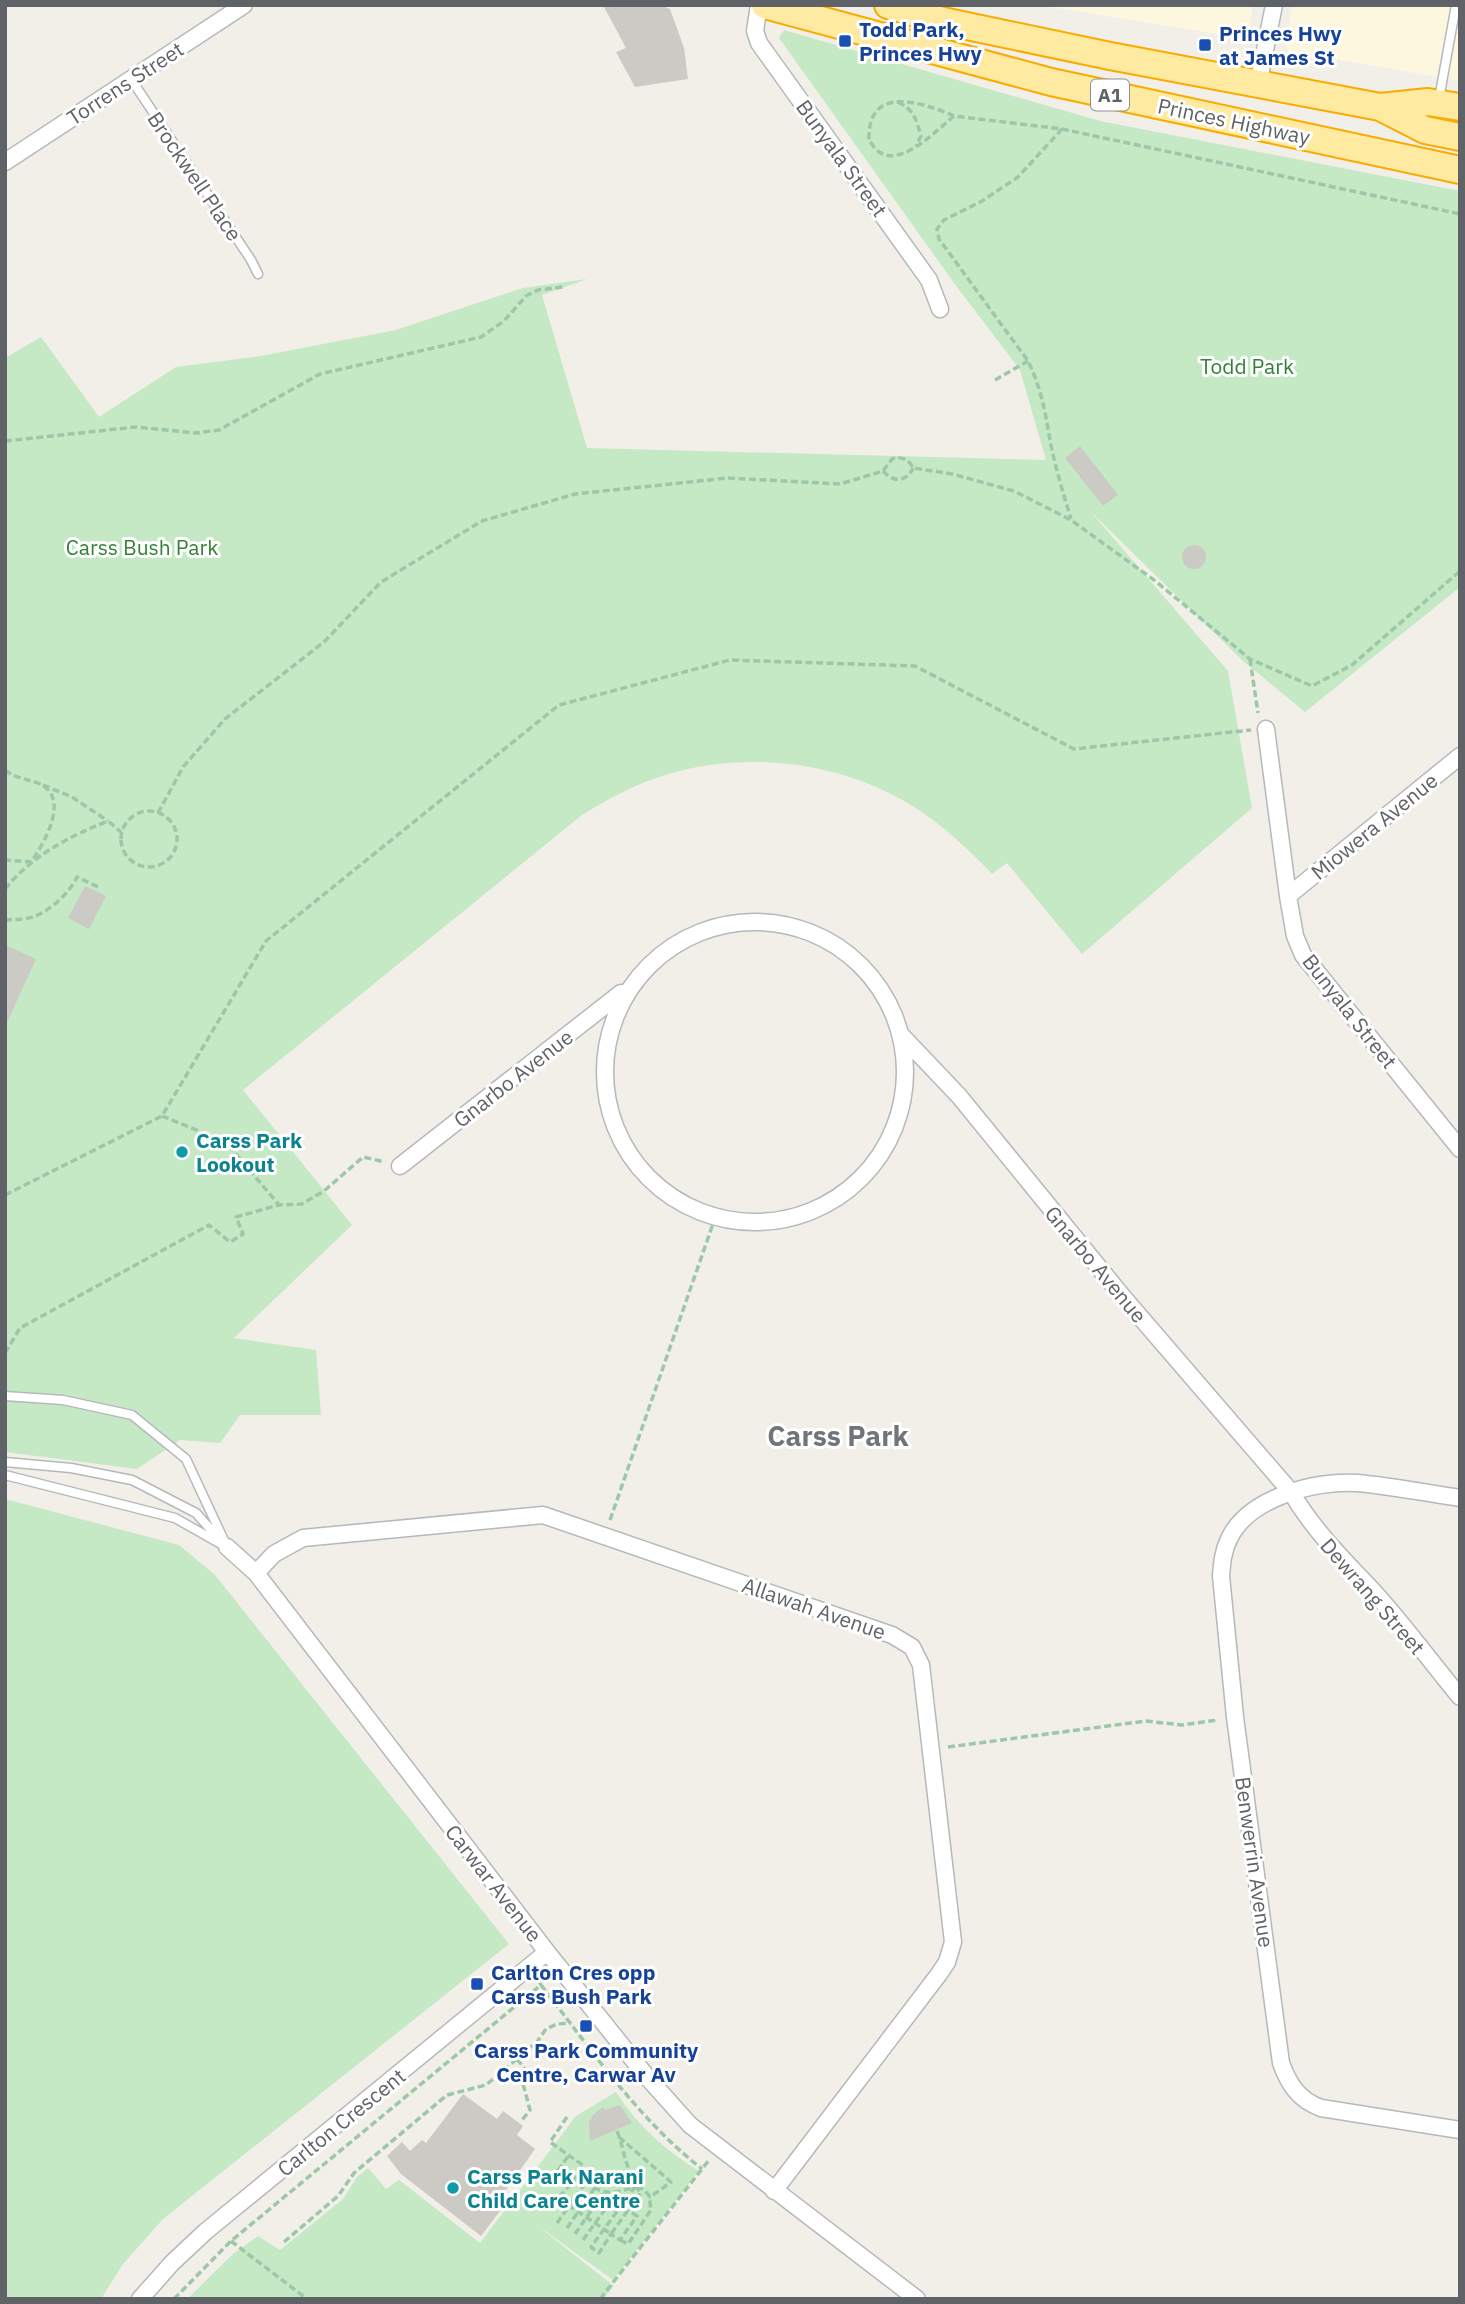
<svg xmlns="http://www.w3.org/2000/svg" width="1465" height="2304" viewBox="0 0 1465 2304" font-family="'IBM Plex Sans',sans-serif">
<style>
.commercial{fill:#fef7e0}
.green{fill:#c5e8c5}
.building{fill:#cccac5}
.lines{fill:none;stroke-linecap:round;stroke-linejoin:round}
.service-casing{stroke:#b5b8bc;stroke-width:11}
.minor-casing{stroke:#b5b8bc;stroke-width:19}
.trunk-casing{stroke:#f9ab00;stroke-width:30}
.path{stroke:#9cc7a9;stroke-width:3.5;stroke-dasharray:7 3.5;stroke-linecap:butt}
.service{stroke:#fff;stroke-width:8}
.minor{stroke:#fff;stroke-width:16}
.trunk{stroke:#feeaa1;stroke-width:26}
.transit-dot{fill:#1a4fb4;stroke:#fff;stroke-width:2.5}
.culture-dot{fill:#0f9aa8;stroke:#fff;stroke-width:2.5}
.labels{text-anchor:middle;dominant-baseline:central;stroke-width:6;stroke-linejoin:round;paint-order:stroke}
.shield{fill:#fff;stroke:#8f9295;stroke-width:2}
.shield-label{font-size:19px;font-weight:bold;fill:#5f6368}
.transit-label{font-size:21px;font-weight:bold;fill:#164399;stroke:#fff;text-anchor:start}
.street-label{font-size:21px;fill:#5f6368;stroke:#fff}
.park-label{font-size:21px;fill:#348238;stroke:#fff}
.culture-label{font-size:21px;font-weight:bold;fill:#0d838f;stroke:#fff;text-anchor:start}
.district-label{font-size:28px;font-weight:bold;fill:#70757a;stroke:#fff}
</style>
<rect width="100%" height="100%" fill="#f1efe8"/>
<path class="commercial" d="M1038,5H1253L1248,39Z
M1292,5H1460V81L1288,51L1285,46Z"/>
<path class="green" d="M784,30L1100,121L1460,191V587L1305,712L1243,661L1090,511L1228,671L1252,808L1082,954L1007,863L992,874C967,848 942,824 911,805C836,759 735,749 653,779C628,788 605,801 582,815L243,1090L352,1225L234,1338L316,1350L321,1415H240L220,1443L180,1440L137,1469L5,1452V358L41,337L99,417L176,367L261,356L396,330L523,288L587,279L542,295L587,448L1046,460L1020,370L954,283L779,38Z
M5,1499L179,1545L215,1575L509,1944L163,2219L123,2264L101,2299H5Z
M616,2092C637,2125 666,2151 699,2171L613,2280L534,2223L614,2286L603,2299H187L233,2254L258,2236L280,2250L343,2199L357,2177L368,2168L386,2189L399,2180L480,2243L576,2116Z"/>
<path class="building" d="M603,5H659L670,9L684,48L688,79L635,87L616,52L626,48Z
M1080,446L1118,495L1103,506L1065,458Z
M1182 557a12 12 0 1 1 24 0a12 12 0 1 1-24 0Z
M85,886L106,896L89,929L68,918Z
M5,945L36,959L5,1027Z
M463,2094L497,2119L503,2111L523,2126L517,2135L535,2149L501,2197L507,2202L481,2236L401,2174L387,2156L402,2142L410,2151L422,2140L426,2143Z
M620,2105L632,2123L590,2141L589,2122L594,2114L603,2107L605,2110Z"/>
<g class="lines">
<defs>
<path id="service" d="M131,79L251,260L258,274
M1439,99L1456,5
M5,1396L63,1400L132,1415L186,1459L227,1547
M5,1462L71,1468L132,1480L196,1513L220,1540
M5,1475L175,1518L221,1544"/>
<path id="minor" d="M759,5L755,31L759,43L929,280L940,309
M1258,85L1274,5
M5,162L244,5
M1266,729L1288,896L1295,936L1303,955L1460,1149
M1288,896L1460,756
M605 1072a150 150 0 1 1 300 0a150 150 0 1 1-300 0Z
M902,1036L959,1096L1123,1297L1291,1492C1314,1531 1343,1559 1374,1592C1404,1625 1431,1662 1460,1697
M400,1166L621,993
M1460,1498C1426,1493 1391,1486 1357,1483C1315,1480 1248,1498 1229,1539C1223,1551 1222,1563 1221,1576L1235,1717L1281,2063C1289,2085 1299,2100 1321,2108L1460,2130
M227,1547L256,1573L547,1952L647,2077L690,2125L917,2299
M256,1573L274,1554L303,1538L543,1515L892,1635L912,1647L921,1665L953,1942L947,1962L939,1974L774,2191
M140,2299L172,2263L205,2232L547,1952"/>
<path id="trunk" d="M765,5L1051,82L1460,170
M888,5L943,21L1110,56L1380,107L1425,130L1460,137
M1380,107L1428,102L1460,107"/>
</defs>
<use href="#service" class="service-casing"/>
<use href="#minor" class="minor-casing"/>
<use href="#trunk" class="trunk-casing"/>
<path class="path" d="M898,102C915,111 916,119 921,136L916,146
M954,116C922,102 867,84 869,140C872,144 876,151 881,153C903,166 938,129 954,116L1062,129L1460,214
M1062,129L1018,177L982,201L944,220L937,229L939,239L1028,361C1044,395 1045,415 1052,450C1057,473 1064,496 1071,519
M995,380L1028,361
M5,441L136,427L196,433L219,430L320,374L481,337L504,321L526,296L538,290L563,287
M883,471C893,483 907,482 913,468
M1250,659L1258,713
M5,770C18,780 27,778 40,784C71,799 43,845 31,862L5,860
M43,785L72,797L108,821
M121 839a28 28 0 1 1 56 0a28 28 0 1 1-56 0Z
M158,813L183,767L225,719L324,642L381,582L482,521L575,494L728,478L840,484L883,471L892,459C901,456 909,459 913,468L952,474L1014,491L1071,520L1154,580L1250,659L1312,686L1352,665L1460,571
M5,889C33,855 68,837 108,821L121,832
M5,920C13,919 21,920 29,918C47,914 69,894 77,877L98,887
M162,1116L226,1142L279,1205
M5,1195L162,1116L266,941L559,705L730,660L915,666L1074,749L1251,730
M5,1353L20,1328L209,1225L230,1242L243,1234L236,1217L279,1205L302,1204L324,1191L363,1157L385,1162
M610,1520L715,1218
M948,1747L1146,1721L1182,1725L1218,1720
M541,1985C591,2049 637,2118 702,2169
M517,2059L528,2073L522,2080L530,2110L522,2120
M567,2117L550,2142L584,2166L571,2184L556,2173L569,2155
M617,2131C625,2152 624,2165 637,2184
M619,2137L671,2182L649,2198
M571,2184L558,2198L611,2234L641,2192L635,2187C605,2196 601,2194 578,2175
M557,2223L586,2182
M567,2228L594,2189
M575,2234L604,2192
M583,2240L616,2194
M620,2240L628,2244L651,2210L649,2195L637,2184L591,2247L599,2253L611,2234L620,2240L637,2216L628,2210
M231,2241L307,2299
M284,2242L338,2196L354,2173L447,2095L486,2085L537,2042L546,2029L557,2024L571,2023
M174,2299L231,2241L541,1985L539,1981
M600,2299L709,2160"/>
<use href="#service" class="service"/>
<use href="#minor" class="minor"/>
<use href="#trunk" class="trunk"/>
</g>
<g class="transit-dot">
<rect x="838" y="34" width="14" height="14" rx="3.5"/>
<rect x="1198" y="38" width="14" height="14" rx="3.5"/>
<rect x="470" y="1977" width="14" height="14" rx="3.5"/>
<rect x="579" y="2019" width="14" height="14" rx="3.5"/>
</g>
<g class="culture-dot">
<circle cx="182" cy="1152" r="7"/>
<circle cx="453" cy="2188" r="7"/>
</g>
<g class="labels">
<rect class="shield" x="1091" y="79.5" width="38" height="31" rx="5"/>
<g class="shield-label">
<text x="1110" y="95">A1</text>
</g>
<g class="transit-label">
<text x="859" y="29">Todd Park,<tspan x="859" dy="24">Princes Hwy</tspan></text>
<text x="1219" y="33">Princes Hwy<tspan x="1219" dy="24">at James St</tspan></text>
<text x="491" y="1972">Carlton Cres opp<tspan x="491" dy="24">Carss Bush Park</tspan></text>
<text x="586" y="2050" text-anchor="middle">Carss Park Community<tspan x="586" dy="24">Centre, Carwar Av</tspan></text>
</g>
<g class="street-label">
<text transform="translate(125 83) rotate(-33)">Torrens Street</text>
<text transform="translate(1234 121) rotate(12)">Princes Highway</text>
<text transform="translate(842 158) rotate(54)">Bunyala Street</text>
<text transform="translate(195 176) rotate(56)">Brockwell Place</text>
<text transform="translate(1374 826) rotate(-39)">Miowera Avenue</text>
<text transform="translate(1350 1011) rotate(52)">Bunyala Street</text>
<text transform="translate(513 1078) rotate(-38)">Gnarbo Avenue</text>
<text transform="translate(1096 1264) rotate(50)">Gnarbo Avenue</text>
<text transform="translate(1373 1596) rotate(49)">Dewrang Street</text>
<text transform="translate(814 1608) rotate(19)">Allawah Avenue</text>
<text transform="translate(1255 1862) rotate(82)">Benwerrin Avenue</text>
<text transform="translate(494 1883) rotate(52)">Carwar Avenue</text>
<text transform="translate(341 2122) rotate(-39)">Carlton Crescent</text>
</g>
<g class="park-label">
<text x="1247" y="366">Todd Park</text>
<text x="142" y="547">Carss Bush Park</text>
</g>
<g class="culture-label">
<text x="196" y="1140">Carss Park<tspan x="196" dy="24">Lookout</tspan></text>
<text x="467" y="2176">Carss Park Narani<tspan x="467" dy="24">Child Care Centre</tspan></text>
</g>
<g class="district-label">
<text x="838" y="1435">Carss Park</text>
</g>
</g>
<rect width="1465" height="2304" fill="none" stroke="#5f6368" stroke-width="14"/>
</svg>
